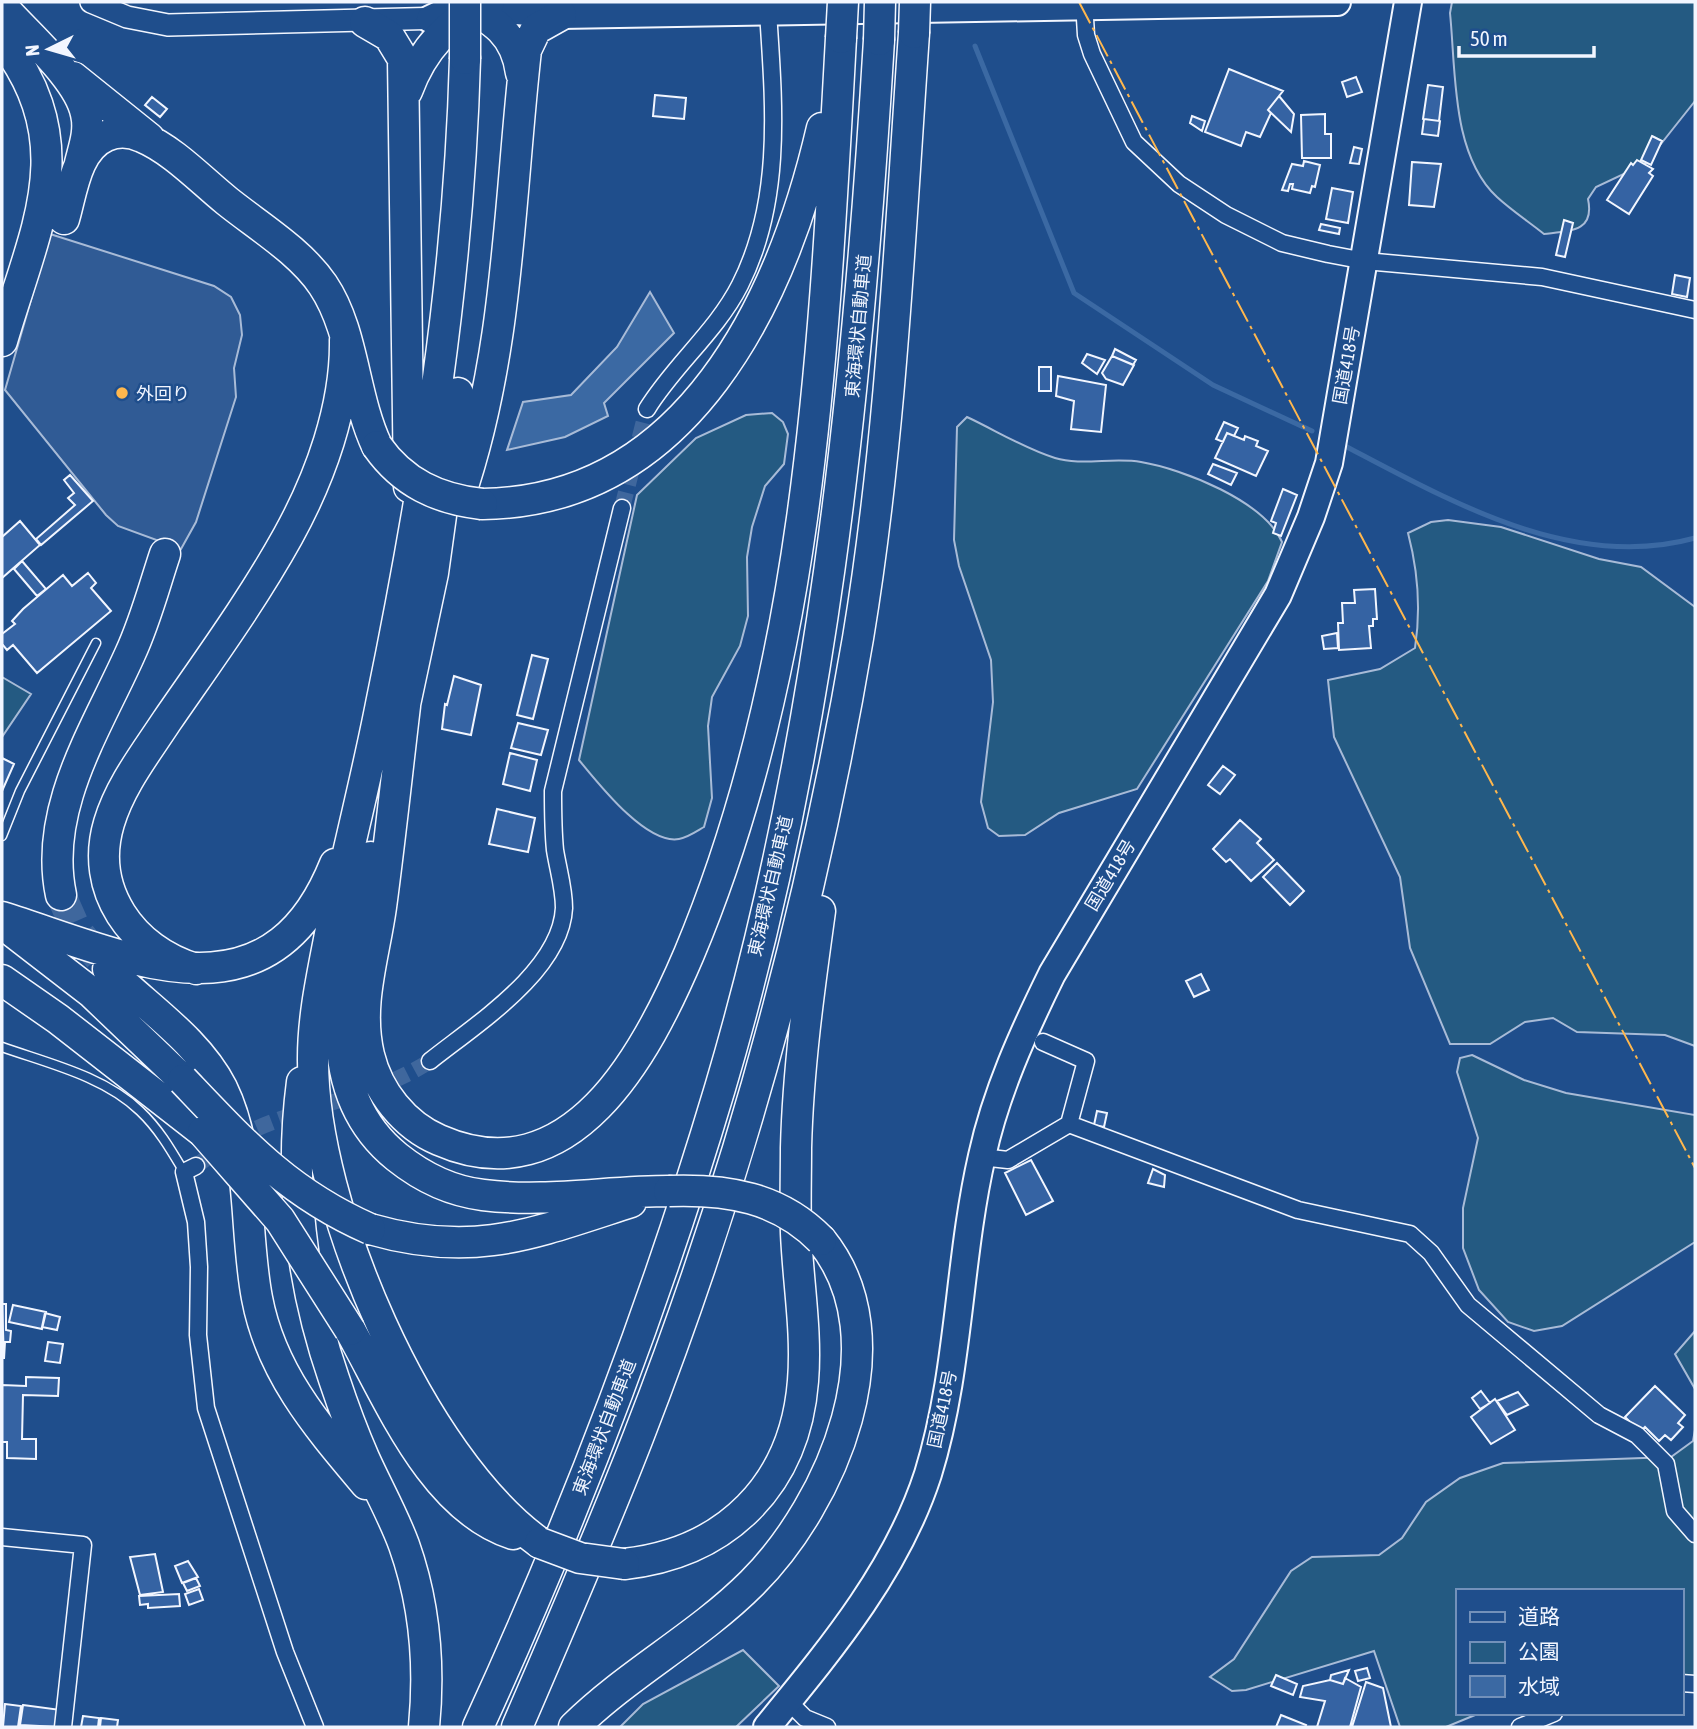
<svg xmlns="http://www.w3.org/2000/svg" width="1697" height="1729" viewBox="0 0 1697 1729" font-family="'Asap Condensed','Noto Sans JP',sans-serif">
<style>
.green{fill:#245a82;stroke:#a8bbd7;stroke-width:2}
.parking{fill:#305b95;stroke:#a8bbd7;stroke-width:2}
.water{fill:#3b69a3;stroke:#a8bbd7;stroke-width:2}
.lines{fill:none;stroke-linecap:round;stroke-linejoin:round}
.stream{stroke:#3b69a3;stroke-width:5}
.building{fill:#3563a3;stroke:#f2f6ff;stroke-width:2}
.minor-tunnel{stroke:#3f679d;stroke-width:16;stroke-dasharray:16 8;stroke-linecap:butt}
.motorway-tunnel{stroke:#3f679d;stroke-width:30;stroke-dasharray:30 15;stroke-linecap:butt}
.service-casing{stroke:#f2f6ff;stroke-width:11}
.minor-casing{stroke:#f2f6ff;stroke-width:19}
.tertiary-casing{stroke:#f2f6ff;stroke-width:24}
.trunk-casing{stroke:#f2f6ff;stroke-width:30}
.motorway-casing{stroke:#f2f6ff;stroke-width:33}
.service{stroke:#1f4e8c;stroke-width:8}
.minor{stroke:#1f4e8c;stroke-width:16}
.tertiary{stroke:#1f4e8c;stroke-width:21}
.trunk{stroke:#1f4e8c;stroke-width:26}
.motorway{stroke:#1f4e8c;stroke-width:30}
.motorway-bridge-casing{stroke:#f2f6ff;stroke-width:33;stroke-linecap:butt}
.motorway-bridge{stroke:#1f4e8c;stroke-width:30}
.power{stroke:#ffb74d;stroke-width:2;stroke-dasharray:24 5 3.5 5;stroke-linecap:butt}
.poi-dot{fill:#ffb74d;stroke:#1f4e8c;stroke-width:2.5}
.labels{text-anchor:middle;dominant-baseline:central;stroke-width:5;stroke-linejoin:round;paint-order:stroke}
.street-label{font-size:18px;fill:#f2f6ff;stroke:#1f4e8c}
.poi-label{font-size:18px;fill:#f2f6ff;stroke:#1f4e8c;text-anchor:start}
</style>
<rect width="100%" height="100%" fill="#1f4e8c"/>
<path class="green" d="M1452,2H1695V101L1645,164L1596,187L1588,199C1595,232 1570,231 1544,234C1529,222 1511,210 1497,197C1451,154 1456,71 1450,13Z
M772,413L783,422L788,434L784,464L765,486L752,527L747,557L748,616L740,646L712,697L708,726L712,798L704,827C697,831 687,838 679,839C646,845 598,783 579,760L637,495L696,438L746,415Z
M967,417C995,430 1025,449 1055,458C1081,466 1114,457 1141,462C1183,469 1264,501 1282,542L1268,581L1137,789L1059,813L1025,835L999,836L988,828L981,802L993,702L991,660L959,566L954,540L957,427Z
M1448,520L1501,527L1599,559L1641,567L1695,607V1046L1665,1035L1577,1032L1553,1018L1525,1022L1490,1044H1450L1410,948L1400,877L1334,737L1328,680L1380,669L1415,648C1421,609 1418,571 1408,533L1431,522Z
M2,677L31,694L2,737Z
M1472,1055L1524,1080L1566,1093L1695,1115V1242L1562,1326L1534,1331L1508,1322L1479,1290L1463,1248V1208L1478,1138L1457,1072L1460,1058Z
M1695,1331V1389L1675,1354Z
M1695,1430V1686L1681,1687V1591H1457V1713H1480L1446,1727H1400L1374,1651L1246,1690L1232,1691L1210,1677L1234,1659L1291,1571L1312,1557L1379,1555L1402,1538L1426,1502L1460,1478L1503,1463L1671,1457L1693,1441Z
M743,1650L779,1686L736,1727H620L643,1704Z"/>
<path class="parking" d="M50,234L214,286L231,297L240,315L242,335L234,368L236,397L196,522L181,549L118,526L106,515L5,390Z"/>
<path class="water" d="M650,292L674,333L604,403L608,416L565,437L507,450L523,402L571,395L617,347Z"/>
<g class="lines">
<path class="stream" d="M975,46L1074,293L1213,385L1312,431
M1345,446C1450,501 1573,572 1695,538"/>
</g>
<path class="building" d="M1229,69L1283,91L1268,110L1271,113L1260,137L1246,132L1241,146L1205,132Z
M1356,77L1362,92L1347,97L1342,82Z
M1428,85L1443,87L1439,121L1423,119Z
M655,95L686,98L684,119L653,116Z
M1279,96L1294,114L1291,132L1268,110Z
M152,97L167,109L160,117L145,105Z
M1325,114V134H1331V158H1302L1301,115Z
M1192,116L1205,121L1202,131L1190,123Z
M1424,119L1440,121L1438,136L1422,134Z
M1652,136L1662,141L1651,165L1641,160Z
M1354,147L1362,149L1359,164L1350,163Z
M1637,160L1653,169L1649,173L1653,176L1629,214L1607,200L1631,163L1633,165Z
M1304,161L1320,165L1315,187L1312,186L1310,193L1292,189L1293,184H1290L1288,191L1282,190L1292,164L1303,166Z
M1412,162L1441,164L1434,207L1409,205Z
M1332,188L1353,192L1348,223L1326,219Z
M1564,220L1573,223L1565,257L1556,255Z
M1321,224L1340,228L1339,234L1319,230Z
M1675,275L1690,278L1687,297L1672,294Z
M1115,349L1136,360L1133,365L1112,356Z
M1087,354L1105,360L1097,374L1082,363Z
M1112,356L1134,365L1123,385L1106,379L1102,373Z
M1039,367H1051V391H1039Z
M1058,376L1106,385L1101,432L1071,429L1074,401L1056,396Z
M1224,422L1238,428L1234,436L1227,433L1223,442L1216,439Z
M1227,433L1244,440L1245,436L1258,441L1256,446L1268,451L1256,476L1215,458Z
M1213,464L1237,473L1231,485L1208,474Z
M70,475L93,501L41,545L36,539L75,505L68,498L74,493L64,480Z
M1283,489L1297,495L1281,536L1273,533L1276,523L1271,521Z
M20,521L40,545L2,578V537Z
M22,561L46,589L37,596L14,569Z
M88,573L96,583L91,588L111,611L37,673L13,645L7,650L2,644V634L15,624L12,621L23,609L63,575L72,586Z
M1375,589L1377,619H1373V626H1369L1371,648L1339,650L1338,623H1343L1342,603H1355L1354,590Z
M1337,633L1338,648L1324,649L1322,636Z
M532,655L548,659L533,719L517,715Z
M454,676L481,685L471,735L442,729L445,704L447,705Z
M518,723L548,730L541,755L511,748Z
M510,753L537,760L530,791L503,784Z
M2,758L14,764L2,791Z
M1223,766L1235,775L1220,794L1208,785Z
M497,809L535,818L528,852L489,844Z
M1240,820L1261,839L1257,843L1274,860L1251,881L1230,859L1226,862L1213,849Z
M1277,863L1304,891L1290,905L1263,877Z
M1201,974L1209,990L1194,997L1186,981Z
M1097,1111L1107,1113L1104,1127L1094,1125Z
M1031,1160L1053,1201L1026,1215L1005,1173Z
M1153,1169L1165,1175L1164,1187L1148,1183Z
M2,1304H6V1330L11,1331L10,1342H5L4,1359Z
M13,1305L46,1312L42,1329L9,1322Z
M45,1313L60,1317L57,1330L42,1327Z
M48,1342L63,1344L60,1363L45,1361Z
M26,1377L59,1378L58,1396L23,1395L22,1439H36V1459L7,1458V1442H2V1385L26,1386Z
M1655,1386L1685,1415L1678,1423L1683,1427L1671,1440L1665,1435L1659,1441L1645,1427L1640,1432L1625,1417Z
M1481,1391L1490,1403L1480,1409L1472,1398Z
M1518,1392L1528,1405L1507,1415L1497,1401Z
M1495,1399L1515,1430L1491,1444L1471,1417Z
M155,1554L163,1592L140,1595L130,1557Z
M188,1561L198,1577L182,1583L175,1566Z
M196,1578L200,1586L187,1591L183,1583Z
M199,1589L203,1600L189,1605L185,1594Z
M179,1594L180,1606L148,1608V1604L140,1605L139,1596Z
M1367,1668L1370,1678L1358,1681L1355,1671Z
M1349,1670L1343,1684L1330,1680L1331,1675Z
M1276,1675L1297,1684L1293,1695L1271,1686Z
M1345,1678L1361,1687L1350,1727H1317L1325,1701L1300,1697L1303,1686L1330,1680L1343,1684Z
M1366,1682L1383,1688L1391,1727H1352Z
M5,1704L21,1706L18,1727H3Z
M23,1705L61,1710L59,1727L20,1725Z
M1281,1715L1306,1725L1305,1727H1276Z
M83,1716L99,1718L98,1727H81Z
M101,1718L118,1720L117,1727H100Z"/>
<g class="lines">
<path class="minor-tunnel" d="M622,508L647,409
M196,1166C206,1159 216,1150 226,1144C290,1106 369,1101 430,1061"/>
<path class="motorway-tunnel" d="M61,895L76,929L99,958"/>
<defs>
<path id="service" d="M2,836L20,791L96,643
M2,1047C47,1063 104,1076 140,1111C159,1129 171,1150 184,1172"/>
<path id="minor" d="M1084,2L1086,35L1092,54L1134,142L1179,184L1226,215L1282,243L1328,254L1365,261L1542,277L1695,310
M647,409C674,365 716,332 740,285C783,200 774,104 768,12
M430,1061C475,1025 561,971 564,908C564,888 558,869 555,850C553,830 553,811 553,791L622,508
M1069,1124L1298,1210L1410,1234L1431,1253L1468,1305L1599,1415L1637,1435L1666,1464L1675,1511L1695,1534
M981,1157L1008,1160L1069,1124L1086,1061L1043,1042
M196,1166L184,1172L196,1222L199,1267L198,1335L206,1408L285,1652L315,1727
M2,1537L83,1545L63,1727
M1681,1683L1695,1684
M788,1701L805,1718L827,1727
M1520,1727L1554,1713"/>
<path id="tertiary" d="M91,2L127,17L168,25L446,18"/>
<path id="trunk" d="M479,2L517,11L561,15L1337,2
M430,19L466,2
M767,1727C830,1650 897,1570 928,1474C960,1371 958,1261 982,1156C996,1092 1023,1033 1052,974L1278,595L1311,517L1329,463L1408,2"/>
<path id="motorway" d="M459,2C493,19 516,34 521,73
M2,6C26,34 79,78 86,114C90,131 84,147 80,163
M365,22L389,36L403,59L409,487
M2,40C83,145 35,228 2,341
M465,59C459,278 425,490 381,704C366,781 346,857 330,934C322,976 313,1016 313,1058C312,1205 420,1457 540,1543
M73,77L149,138
M407,91C423,48 448,22 489,2
M64,219C72,192 76,149 106,136C118,131 131,132 142,137C173,150 201,180 227,201C258,226 300,251 323,285C354,331 353,395 377,446
M459,498C509,353 509,201 526,50L536,29L561,15
M482,504C688,502 782,300 822,128
M405,706C397,773 390,840 381,907C374,957 357,1005 369,1055C378,1092 404,1125 439,1140C571,1198 647,1053 689,954C810,666 824,346 841,38
M401,723L433,573L458,393
M371,857C349,952 305,1083 397,1157C422,1177 450,1191 483,1195C544,1203 607,1191 669,1191
M61,895C43,809 96,730 130,654C145,622 154,587 165,554
M2,917C127,956 268,1031 335,864
M8,928L92,993L183,1080
M108,969C146,1007 197,1039 222,1088C253,1151 244,1230 257,1298C271,1373 318,1427 366,1484
M196,969C132,950 89,890 109,823C120,786 145,754 166,722C208,661 252,601 288,536C320,478 346,407 345,340
M2,980L58,1019L203,1132
M302,1082C289,1181 301,1284 334,1379C343,1406 353,1433 364,1458C377,1487 393,1515 404,1545C425,1604 430,1665 424,1727
M370,1229C474,1259 532,1234 631,1202
M350,1330C389,1399 432,1508 513,1534
M624,1564C726,1553 795,1485 803,1381C807,1332 798,1282 796,1233C795,1205 796,1176 796,1148C798,1069 809,990 820,911
M478,1727C573,1520 655,1306 720,1088C821,748 858,392 879,40
M517,1727C559,1630 601,1533 639,1435C739,1178 812,909 858,638C891,439 900,234 914,33
M574,1727C629,1673 698,1637 752,1583C832,1503 902,1340 821,1240"/>
</defs>
<use href="#service" class="service-casing"/>
<use href="#minor" class="minor-casing"/>
<use href="#tertiary" class="tertiary-casing"/>
<use href="#trunk" class="trunk-casing"/>
<use href="#motorway" class="motorway-casing"/>
<use href="#service" class="service"/>
<use href="#minor" class="minor"/>
<use href="#tertiary" class="tertiary"/>
<use href="#trunk" class="trunk"/>
<use href="#motorway" class="motorway"/>
<defs>
<path id="motorway-bridge" d="M465,2V59
M914,33L915,2
M841,38L843,2
M879,40L880,2
M377,446C403,483 438,499 482,504
M183,1080C243,1143 288,1193 370,1229
M203,1132L280,1220L350,1330
M669,1191C727,1189 779,1197 821,1240
M540,1543L580,1558L624,1564"/>
</defs>
<use href="#motorway-bridge" class="motorway-bridge-casing"/>
<use href="#motorway-bridge" class="motorway-bridge"/>
<path class="power" d="M1079,2L1695,1168"/>
</g>
<circle class="poi-dot" cx="122" cy="393" r="7"/>
<g class="labels">
<g class="street-label">
<text transform="translate(858 326) rotate(-85)">東海環状自動車道</text>
<text transform="translate(1346 365) rotate(-80)">国道418号</text>
<text transform="translate(1110 875) rotate(-59)">国道418号</text>
<text transform="translate(770 886) rotate(-77)">東海環状自動車道</text>
<text transform="translate(942 1409) rotate(-78)">国道418号</text>
<text transform="translate(604 1427) rotate(-69)">東海環状自動車道</text>
</g>
<g class="poi-label">
<text x="136" y="393">外回り</text>
</g>
</g>
<rect width="1697" height="1729" fill="none" stroke="#f2f6ff" stroke-width="7"/>
<rect x="1456" y="1589" width="228" height="126" fill="#1f4e8c" stroke="#7391ba" stroke-width="2"/>
<rect x="1470" y="1612" width="35" height="10" fill="#1f4e8c" stroke="#7391ba" stroke-width="2"/>
<text x="1518" y="1624" font-size="21" fill="#f2f6ff">道路</text>
<rect x="1470" y="1642" width="35" height="21" fill="#245a82" stroke="#7391ba" stroke-width="2"/>
<text x="1518" y="1659" font-size="21" fill="#f2f6ff">公園</text>
<rect x="1470" y="1676" width="35" height="21" fill="#3b69a3" stroke="#7391ba" stroke-width="2"/>
<text x="1518" y="1694" font-size="21" fill="#f2f6ff">水域</text>
<g transform="translate(49 49) rotate(265)" stroke="#1f4e8c" stroke-width="5" paint-order="stroke">
<path d="M0-5L12 26L0 18L-12 26Z" fill="#f2f6ff"/>
<text y="-10" font-size="19" font-weight="bold" text-anchor="middle" fill="#f2f6ff">N</text>
</g>
<path d="M1459 46v10h135v-10" fill="none" stroke="#f2f6ff" stroke-width="3.5"/>
<text x="1470" y="46" font-size="21" fill="#f2f6ff" stroke="#1f4e8c" stroke-width="5" paint-order="stroke">50 m</text>
</svg>
